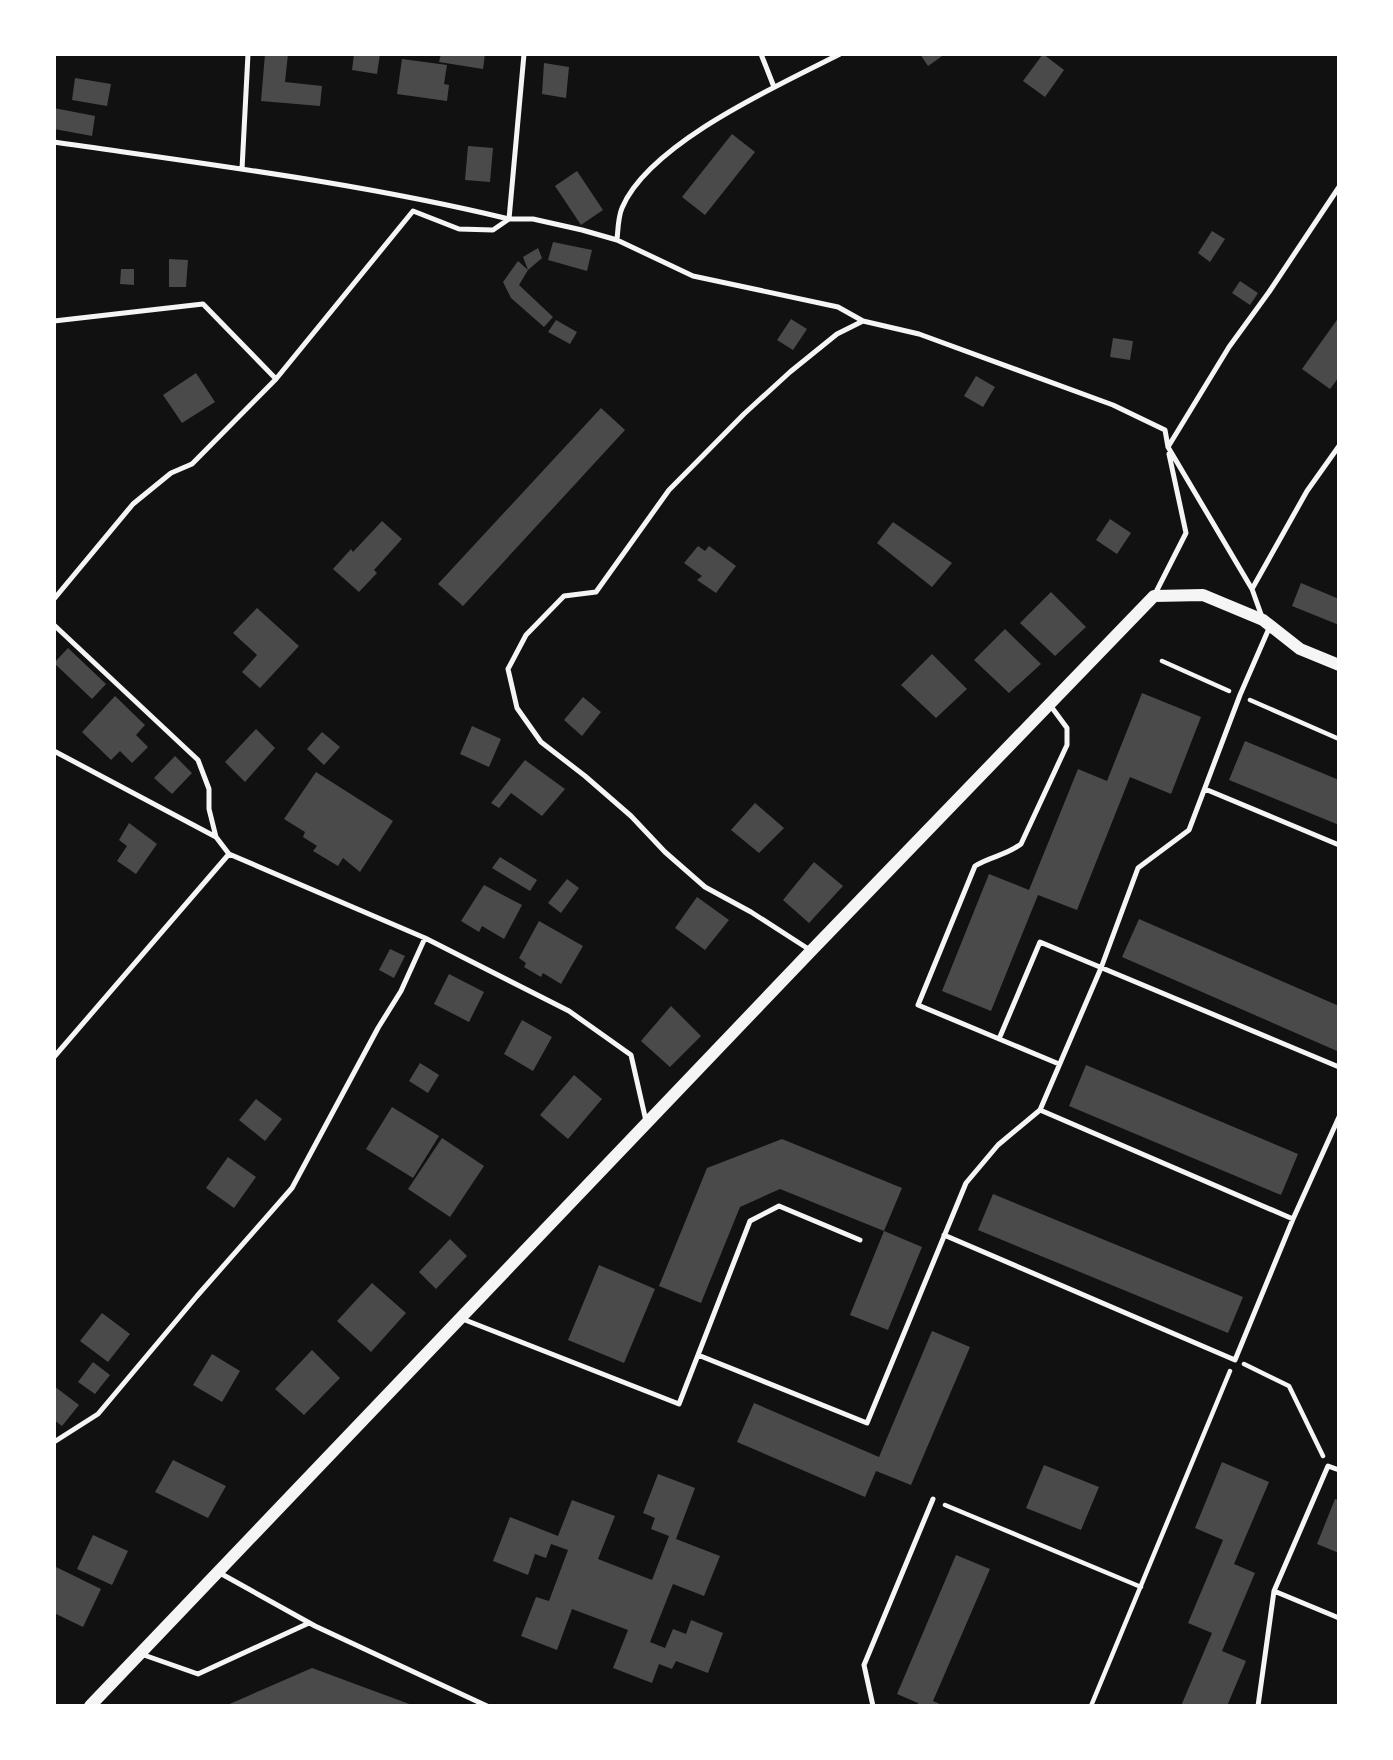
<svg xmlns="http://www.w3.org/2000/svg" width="1393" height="1760" viewBox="0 0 1393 1760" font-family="'Alegreya Sans',sans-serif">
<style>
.building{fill:#4a4a4a}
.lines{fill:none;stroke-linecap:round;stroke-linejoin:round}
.path{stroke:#f5f5f5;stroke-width:4.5}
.service{stroke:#f5f5f5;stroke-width:5}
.tertiary{stroke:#f5f5f5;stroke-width:12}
</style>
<rect width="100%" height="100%" fill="#111"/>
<path class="building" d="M265,54H288L285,82L322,86L320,106L261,101Z
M354,54H380L377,74L352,70Z
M441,54H485L483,69L439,62Z
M920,54H945L928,66Z
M1043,54L1064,70L1045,97L1023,81Z
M402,59L447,65L444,84L449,85L447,101L397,94Z
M544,63L569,67L566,98L542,94Z
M75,78L111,84L107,106L72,100Z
M54,108L95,116L92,136L54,129Z
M732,134L755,152L705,215L682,197Z
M468,146L493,148L490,182L465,180Z
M577,171L603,210L581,225L555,186Z
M1212,231L1225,239L1210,262L1198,253Z
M553,242L592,250L587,271L548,260Z
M538,248L542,258L528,270L519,285L553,317L544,327L511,298L503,282L518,261L528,270L523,257Z
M169,259L188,260L186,287H169Z
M121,269H134V285L120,284Z
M1240,281L1258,293L1250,305L1232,293Z
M1339,317V377L1330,389L1302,369Z
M791,319L807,329L793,350L777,340Z
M556,320L577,332L570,344L548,332Z
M1113,338L1133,341L1130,360L1110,357Z
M196,373L215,402L182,423L163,395Z
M976,376L995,387L983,407L964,396Z
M601,408L625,430L463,606L438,584Z
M1110,519L1131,533L1117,554L1096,540Z
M382,521L402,539L374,570L377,573L359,592L333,569L351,549L353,552Z
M893,522L952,563L932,587L877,543Z
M698,546L705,551L709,546L736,566L716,593L697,580L702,576L684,563Z
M1301,583L1339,599V625L1292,606Z
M1051,592L1086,627L1055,656L1020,623Z
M257,608L299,646L260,688L242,672L257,655L233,633Z
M1005,629L1041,664L1009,693L974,660Z
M68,648L106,684L92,699L54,663Z
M932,654L967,689L936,718L901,685Z
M1142,693L1201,717L1171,794L1130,777L1077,910L1038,895L991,1011L942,991L989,874L1029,890L1078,769L1107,781Z
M115,696L145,725L136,735L148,747L132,763L120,751L111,760L82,732Z
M583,697L601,712L582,736L564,720Z
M472,726L501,739L489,767L460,754Z
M256,729L275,748L245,782L225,762Z
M322,732L340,747L324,765L307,749Z
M1245,741L1339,780V825L1229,780Z
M175,756L192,773L172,794L154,778Z
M525,760L565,789L542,816L511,793L499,808L491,803Z
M316,772L393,821L360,872L343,858L338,866L313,851L317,846L303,837L305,832L284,819Z
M755,803L784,828L759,853L731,830Z
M129,823L157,844L136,874L117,861L127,846L119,840Z
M500,857L537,880L530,891L492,868Z
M814,862L843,886L809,923L783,900Z
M567,879L579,888L561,913L548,903Z
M484,885L522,905L504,939L482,926L479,932L461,921Z
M697,897L729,920L705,950L675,928Z
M1139,919L1339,1006L1337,1051L1122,957Z
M539,921L583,946L561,984L543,973L541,977L524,967L526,963L519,958Z
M390,949L405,956L394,978L379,970Z
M449,974L484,992L469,1022L434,1004Z
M671,1006L701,1036L670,1067L641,1041Z
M522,1020L552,1037L533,1071L504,1054Z
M420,1063L439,1075L428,1093L409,1081Z
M1086,1065L1298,1154L1281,1195L1069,1106Z
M574,1075L602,1099L568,1139L540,1115Z
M256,1099L282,1119L265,1141L239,1120Z
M392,1107L439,1136L413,1178L366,1149Z
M442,1138L484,1166L450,1217L408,1189Z
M782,1139L902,1188L884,1231L780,1189L740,1207L701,1303L659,1286L707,1168Z
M228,1157L256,1177L234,1208L206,1188Z
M993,1194L1243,1297L1228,1333L978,1230Z
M884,1231L922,1247L888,1330L850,1315Z
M450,1239L467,1256L436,1289L419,1272Z
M599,1265L655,1289L624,1363L568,1340Z
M372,1283L406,1313L371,1352L337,1321Z
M102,1313L130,1334L108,1362L80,1341Z
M932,1331L970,1347L911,1485L876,1471L865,1497L737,1442L754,1403L879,1457Z
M312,1350L340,1378L304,1415L275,1389Z
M212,1354L240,1371L222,1402L193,1385Z
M93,1362L110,1375L95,1394L78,1382Z
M54,1386L79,1405L62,1426L54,1420Z
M173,1460L226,1486L208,1518L155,1492Z
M1222,1462L1269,1482L1234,1564L1255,1573L1222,1651L1246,1661L1227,1706H1181L1212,1633L1188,1623L1223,1540L1195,1528Z
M1044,1465L1099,1487L1081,1530L1026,1508Z
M658,1474L695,1488L676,1539L720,1556L704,1596L673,1584L650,1642L665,1648L673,1629L686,1634L691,1620L723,1633L708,1673L676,1661L672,1669L659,1664L652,1683L613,1668L628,1630L572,1609L557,1650L521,1636L536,1597L549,1601L568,1550L551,1544L546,1558L535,1554L528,1575L493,1561L510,1517L558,1536L572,1500L615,1516L598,1559L652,1580L669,1536L651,1529L655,1518L643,1513Z
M1335,1499L1339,1500V1553L1317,1544Z
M93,1535L128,1551L112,1585L77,1569Z
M956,1555L990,1569L933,1701L944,1706H917L918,1703L897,1694Z
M54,1566L101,1589L83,1627L54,1613Z
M312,1668L412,1705V1706H225Z"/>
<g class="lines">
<path class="path" d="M1162,661L1229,691
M1250,700L1339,739
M1244,1364L1289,1386L1323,1456
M945,1505L1141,1587
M1091,1706L1230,1371"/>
<path class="service" d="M761,54L774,87
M54,142C206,164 360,183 509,219L524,54
M242,169L248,54
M617,240C618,230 618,217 622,208C649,143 779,85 840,54
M54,321L203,304L276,379
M863,321L919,334L1113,405L1165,430L1168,447L1252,589
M1168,447L1229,347L1269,292L1339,187
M1154,596L1186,533L1169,454
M54,599L133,504L171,473L192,464L276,379L413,211L459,229L493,230L509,219H533L582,230L617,240L693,276L838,307L863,321L837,334L790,372L744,414L669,490L596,592L564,596L526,635L508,669L517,708L541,742L585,776L631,816L665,852L705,887L751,912L810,950
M1262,617L1252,589L1307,491L1339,446
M54,625L198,760L209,789V809L216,837
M1050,705L1067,728V745L1021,844C1005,856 991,856 975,866L918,1005L1059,1064
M54,751L216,837L229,854L425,938L569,1011L631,1055L646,1121
M1205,789L1339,845
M999,1039L1040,942L1339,1067
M54,1057L229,854
M1040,1110L1293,1219L1339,1117
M944,1235L1235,1360L1293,1219
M460,1318L679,1404L698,1355L867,1423L966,1183L998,1145L1040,1110L1101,968L1138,868L1189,830L1240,695L1270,626
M698,1355L750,1221L779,1206L860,1240
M54,1442L98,1414L197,1296L292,1188L378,1028L401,991L425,938
M218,1572L315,1626L487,1706
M1274,1591L1328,1466L1339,1470
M141,1654L198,1674L309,1623
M873,1706L864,1665L933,1499
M1258,1706L1274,1591L1339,1618"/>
<path class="tertiary" d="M90,1706L811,951L1154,596L1203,595L1263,620L1300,649L1339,665"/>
</g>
<rect width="1393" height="1760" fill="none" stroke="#ffffff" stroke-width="112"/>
</svg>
